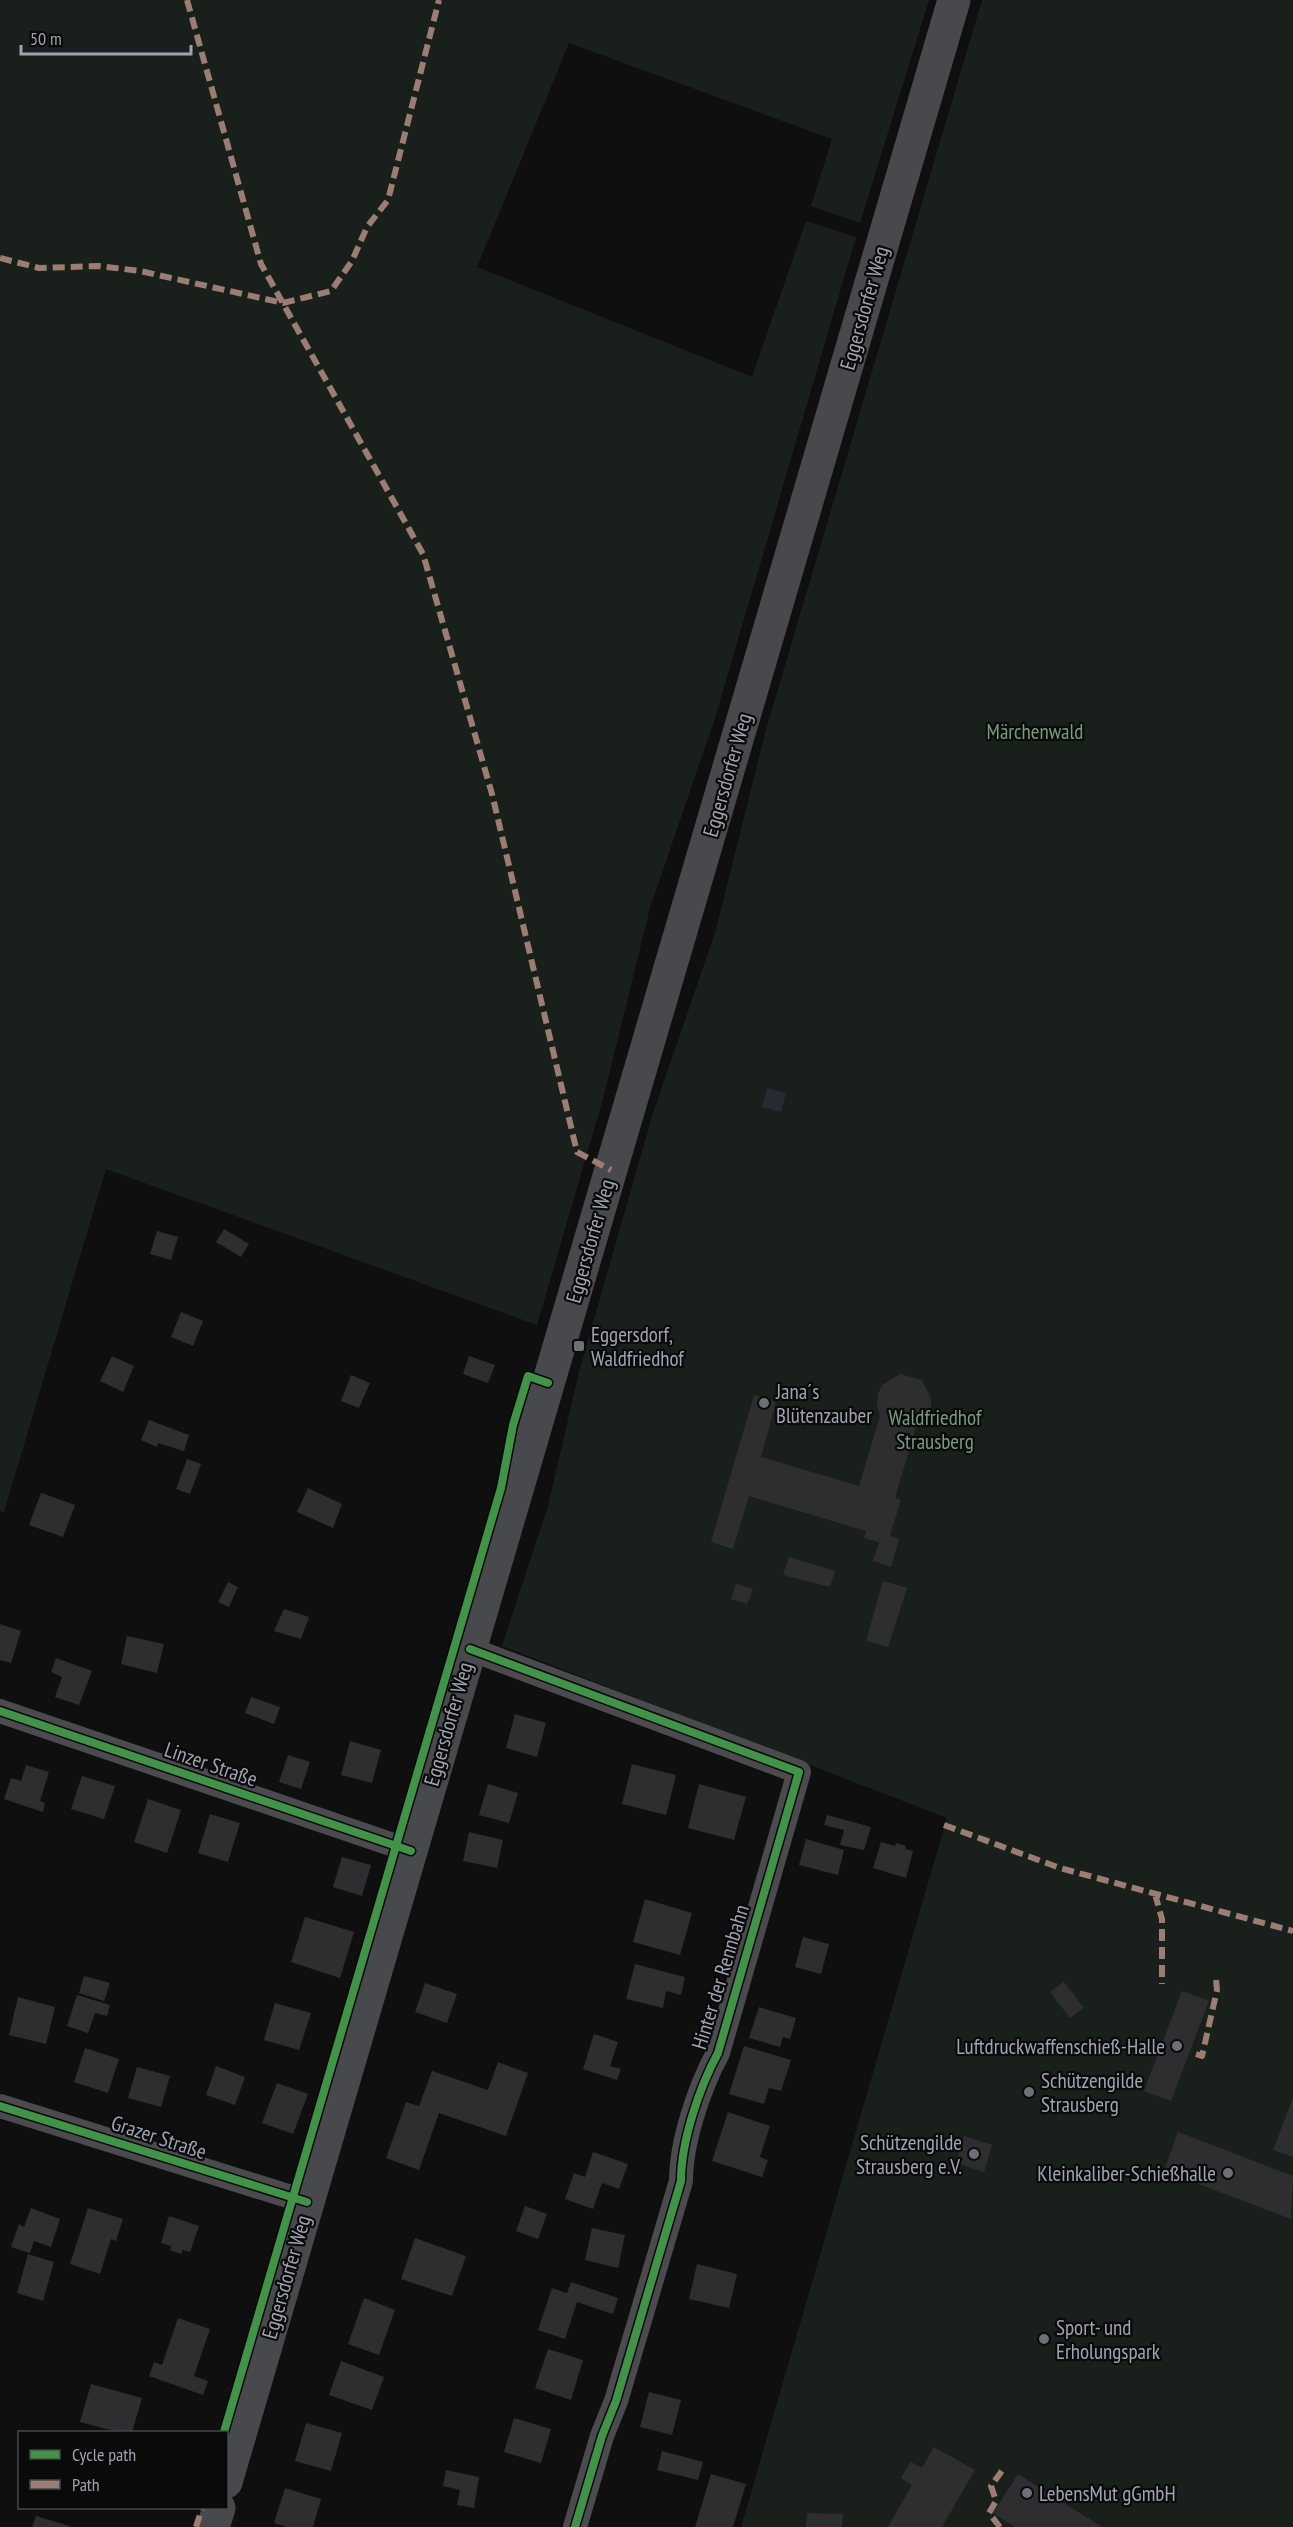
<svg xmlns="http://www.w3.org/2000/svg" width="1293" height="2527" viewBox="0 0 1293 2527" font-family="'PT Sans Narrow',sans-serif">
<style>
.green{fill:#19201b}
.water{fill:#262b32}
.building{fill:#2e2e30}
.lines{fill:none;stroke-linecap:round;stroke-linejoin:round}
.minor{stroke:#4a4a4f;stroke-width:24}
.secondary{stroke:#48494c;stroke-width:33}
.quiet{stroke:#9b7d72;stroke-width:6;stroke-dasharray:12 6;stroke-linecap:butt}
.cycleway-casing{stroke:#0a0a0b;stroke-width:11}
.cycleway{stroke:#419447;stroke-width:8}
.poi-dot{fill:#6d6f79;stroke:#0a0a0b;stroke-width:2}
.labels{text-anchor:middle;dominant-baseline:central;stroke-width:4.5;stroke-linejoin:round;paint-order:stroke}
.street-label{font-size:21px;fill:#a0a3b1;stroke:#0a0a0b}
.park-label{font-size:21px;fill:#769d7c;stroke:#0a0a0b}
.poi-label{font-size:21px;fill:#a0a3b1;stroke:#0a0a0b;text-anchor:start}
</style>
<rect width="100%" height="100%" fill="#0f0f10"/>
<path class="green" d="M0,0H929L860,223L811,206L832,139L569,43L477,267L752,377L806,221L856,237L715,718L650,908L603,1099L537,1325L106,1169L4,1512L0,1511Z
M982,0H1293V2527H741L947,1818L502,1646L548,1506L579,1372L653,1113L715,933L765,733Z"/>
<path class="water" d="M767,1088L786,1093L781,1112L762,1107Z"/>
<path class="building" d="M224,1229L249,1244L241,1257L216,1242Z
M157,1231L178,1237L171,1260L150,1254Z
M181,1312L203,1321L193,1346L171,1337Z
M112,1356L134,1366L123,1392L100,1381Z
M469,1356L495,1365L488,1383L463,1374Z
M900,1374L922,1380L931,1398V1409L916,1427L895,1498L901,1500L890,1535L899,1539L891,1567L873,1561L879,1542L864,1538L866,1531L749,1496L733,1549L711,1542L754,1395L776,1402L761,1457L859,1486L880,1416L877,1406L878,1394L882,1385Z
M351,1375L370,1383L359,1408L341,1401Z
M149,1420L189,1435L184,1451L158,1443L157,1447L141,1440Z
M187,1459L201,1464L190,1494L176,1489Z
M308,1488L342,1504L333,1528L297,1512Z
M41,1493L75,1505L63,1537L29,1525Z
M789,1557L835,1571L830,1587L783,1575Z
M883,1581L907,1588L888,1647L866,1641Z
M228,1582L238,1587L229,1607L218,1602Z
M736,1584L753,1589L747,1604L731,1599Z
M284,1609L309,1617L301,1639L274,1631Z
M0,1624L21,1631L11,1663L0,1660Z
M127,1636L164,1644L157,1673L121,1664Z
M56,1658L92,1671L79,1705L55,1697L62,1677L51,1672Z
M251,1697L280,1707L274,1724L245,1713Z
M515,1714L546,1723L537,1757L506,1748Z
M350,1741L381,1750L372,1783L341,1775Z
M288,1755L310,1762L301,1789L279,1782Z
M632,1764L676,1775L666,1815L622,1804Z
M26,1765L49,1772L40,1801L45,1803L43,1812L4,1799L11,1778L21,1781Z
M82,1776L115,1786L104,1819L71,1809Z
M488,1784L518,1793L509,1823L479,1815Z
M699,1784L746,1797L734,1840L688,1828Z
M148,1799L181,1810L167,1853L134,1842Z
M210,1814L240,1823L228,1862L198,1853Z
M827,1815L871,1827L864,1850L840,1845L844,1830L824,1825Z
M469,1832L503,1840L497,1868L463,1861Z
M806,1839L844,1850L838,1875L799,1865Z
M881,1842L895,1846L896,1843L906,1846L905,1849L913,1851L906,1878L873,1868Z
M342,1857L371,1865L362,1896L333,1887Z
M645,1899L692,1913L680,1955L633,1942Z
M305,1917L354,1932L340,1978L291,1962Z
M803,1937L829,1944L821,1974L795,1967Z
M635,1964L685,1977L681,1995L666,1991L663,2008L626,1999Z
M84,1976L110,1983L104,2001L79,1993Z
M1064,1982L1084,2008L1070,2018L1050,1992Z
M425,1983L457,1994L447,2023L415,2012Z
M1182,1991L1209,2001L1171,2101L1144,2091Z
M77,1995L110,2005L107,2016L95,2013L88,2033L67,2026Z
M18,1997L55,2007L46,2044L9,2035Z
M275,2003L311,2013L299,2050L264,2040Z
M759,2007L796,2018L790,2039L783,2037L780,2047L749,2038Z
M594,2034L618,2042L610,2066L621,2069L617,2080L583,2069Z
M744,2046L791,2060L781,2091L769,2088L764,2104L729,2094Z
M85,2048L119,2059L108,2093L74,2082Z
M498,2062L528,2073L506,2136L439,2113L419,2170L386,2158L406,2102L419,2106L432,2071L488,2090Z
M216,2066L245,2077L235,2105L206,2095Z
M137,2067L170,2076L161,2107L128,2098Z
M277,2083L308,2094L293,2134L262,2123Z
M1293,2098V2157L1273,2150Z
M728,2112L770,2126L760,2157L768,2160L762,2177L712,2161Z
M1178,2132L1293,2176L1291,2219L1164,2171Z
M964,2136L992,2145L984,2172L956,2163Z
M593,2152L628,2164L619,2189L602,2183L593,2209L565,2199L574,2173L585,2177Z
M525,2206L547,2214L538,2239L516,2231Z
M31,2208L60,2219L51,2247L34,2241L30,2253L11,2247L19,2224L24,2227Z
M88,2208L123,2219L116,2241L111,2239L100,2274L70,2264Z
M169,2216L199,2226L190,2252L183,2250L181,2254L170,2250L171,2246L161,2243Z
M592,2228L625,2235L618,2268L585,2260Z
M415,2238L466,2256L452,2296L401,2279Z
M28,2254L54,2262L43,2301L17,2293Z
M697,2264L737,2274L729,2308L689,2299Z
M571,2282L618,2298L613,2314L577,2302L565,2339L538,2330L552,2288L567,2293Z
M364,2298L395,2310L379,2355L348,2344Z
M178,2318L210,2329L194,2376L208,2381L203,2395L149,2376L154,2362L162,2365Z
M548,2349L583,2360L571,2400L535,2388Z
M341,2361L384,2377L372,2410L329,2395Z
M91,2384L142,2398L132,2432H118L80,2422Z
M649,2392L681,2400L672,2435L640,2427Z
M514,2418L551,2429L541,2463L504,2452Z
M306,2423L342,2433L331,2471L295,2461Z
M934,2447L975,2470L942,2527H888L912,2485L901,2478L911,2462L922,2468Z
M662,2451L703,2462L698,2480L657,2470Z
M446,2470L479,2477L474,2508L457,2505L460,2490L443,2486Z
M711,2474L746,2484L733,2527H695Z
M1018,2474L1102,2527H1015L993,2513Z
M285,2488L321,2499L313,2527H287L274,2523Z
M807,2513L843,2514L842,2527H806Z
M36,2516L70,2526V2527H32Z"/>
<g class="lines">
<path class="minor" d="M470,1649L799,1772L718,2053C699,2088 681,2142 681,2181L616,2401L602,2436L575,2527
M0,1711L411,1851
M0,2106L307,2202"/>
<path class="secondary" d="M226,2482L954,0
M213,2527L219,2508"/>
<path class="quiet" d="M187,0L261,264L423,554L492,794L577,1152L611,1170
M0,258L39,268L99,266L140,271L283,303L331,291L352,261L367,227L388,200L439,0
M944,1825L1060,1868L1293,1931
M1155,1894L1162,1919V1984
M1196,2054L1202,2056L1217,1990L1216,1980
M196,2527L202,2508
M1000,2527L989,2513L996,2501L991,2486L1004,2468"/>
<defs>
<path id="cycleway" d="M470,1649L799,1772L718,2053C699,2088 681,2142 681,2181L616,2401L602,2436L575,2527
M0,1711L411,1851
M0,2106L307,2202
M224,2432L501,1488L513,1425L528,1376L548,1383"/>
</defs>
<use href="#cycleway" class="cycleway-casing"/>
<use href="#cycleway" class="cycleway"/>
</g>
<g class="poi-dot">
<rect x="573" y="1340" width="12" height="12" rx="3"/>
<circle cx="764" cy="1403" r="6"/>
<circle cx="1177" cy="2046" r="6"/>
<circle cx="1029" cy="2092" r="6"/>
<circle cx="974" cy="2154" r="6"/>
<circle cx="1228" cy="2173" r="6"/>
<circle cx="1044" cy="2339" r="6"/>
<circle cx="1027" cy="2493" r="6"/>
</g>
<g class="labels">
<g class="street-label">
<text transform="translate(864 308) rotate(-74)">Eggersdorfer Weg</text>
<text transform="translate(727 775) rotate(-74)">Eggersdorfer Weg</text>
<text transform="translate(590 1241) rotate(-74)">Eggersdorfer Weg</text>
<text transform="translate(448 1724) rotate(-74)">Eggersdorfer Weg</text>
<text transform="translate(211 1764) rotate(19)">Linzer Straße</text>
<text transform="translate(720 1977) rotate(-73)">Hinter der Rennbahn</text>
<text transform="translate(159 2137) rotate(18)">Grazer Straße</text>
<text transform="translate(286 2277) rotate(-74)">Eggersdorfer Weg</text>
</g>
<g class="park-label">
<text x="1035" y="731">Märchenwald</text>
<text x="935" y="1417">Waldfriedhof<tspan x="935" dy="24">Strausberg</tspan></text>
</g>
<g class="poi-label">
<text x="591" y="1334">Eggersdorf,<tspan x="591" dy="24">Waldfriedhof</tspan></text>
<text x="776" y="1391">Jana´s<tspan x="776" dy="24">Blütenzauber</tspan></text>
<text x="1165" y="2046" text-anchor="end">Luftdruckwaffenschieß-Halle</text>
<text x="1041" y="2080">Schützengilde<tspan x="1041" dy="24">Strausberg</tspan></text>
<text x="962" y="2142" text-anchor="end">Schützengilde<tspan x="962" dy="24">Strausberg e.V.</tspan></text>
<text x="1216" y="2173" text-anchor="end">Kleinkaliber-Schießhalle</text>
<text x="1056" y="2327">Sport- und<tspan x="1056" dy="24">Erholungspark</tspan></text>
<text x="1039" y="2493">LebensMut gGmbH</text>
</g>
</g>
<rect x="18" y="2431" width="210" height="78" fill="#0a0a0b" stroke="#46474d" stroke-width="1.5"/>
<rect x="30" y="2450" width="30" height="9" fill="#419447" stroke="#46474d" stroke-width="1.5"/>
<text x="72" y="2461" font-size="18" fill="#a0a3b1">Cycle path</text>
<rect x="30" y="2480" width="30" height="9" fill="#9b7d72" stroke="#46474d" stroke-width="1.5"/>
<text x="72" y="2491" font-size="18" fill="#a0a3b1">Path</text>
<path d="M21 45v9h170v-9" fill="none" stroke="#a0a3b1" stroke-width="3"/>
<text x="30" y="45" font-size="18" fill="#a0a3b1" stroke="#0a0a0b" stroke-width="4.5" paint-order="stroke">50 m</text>
</svg>
